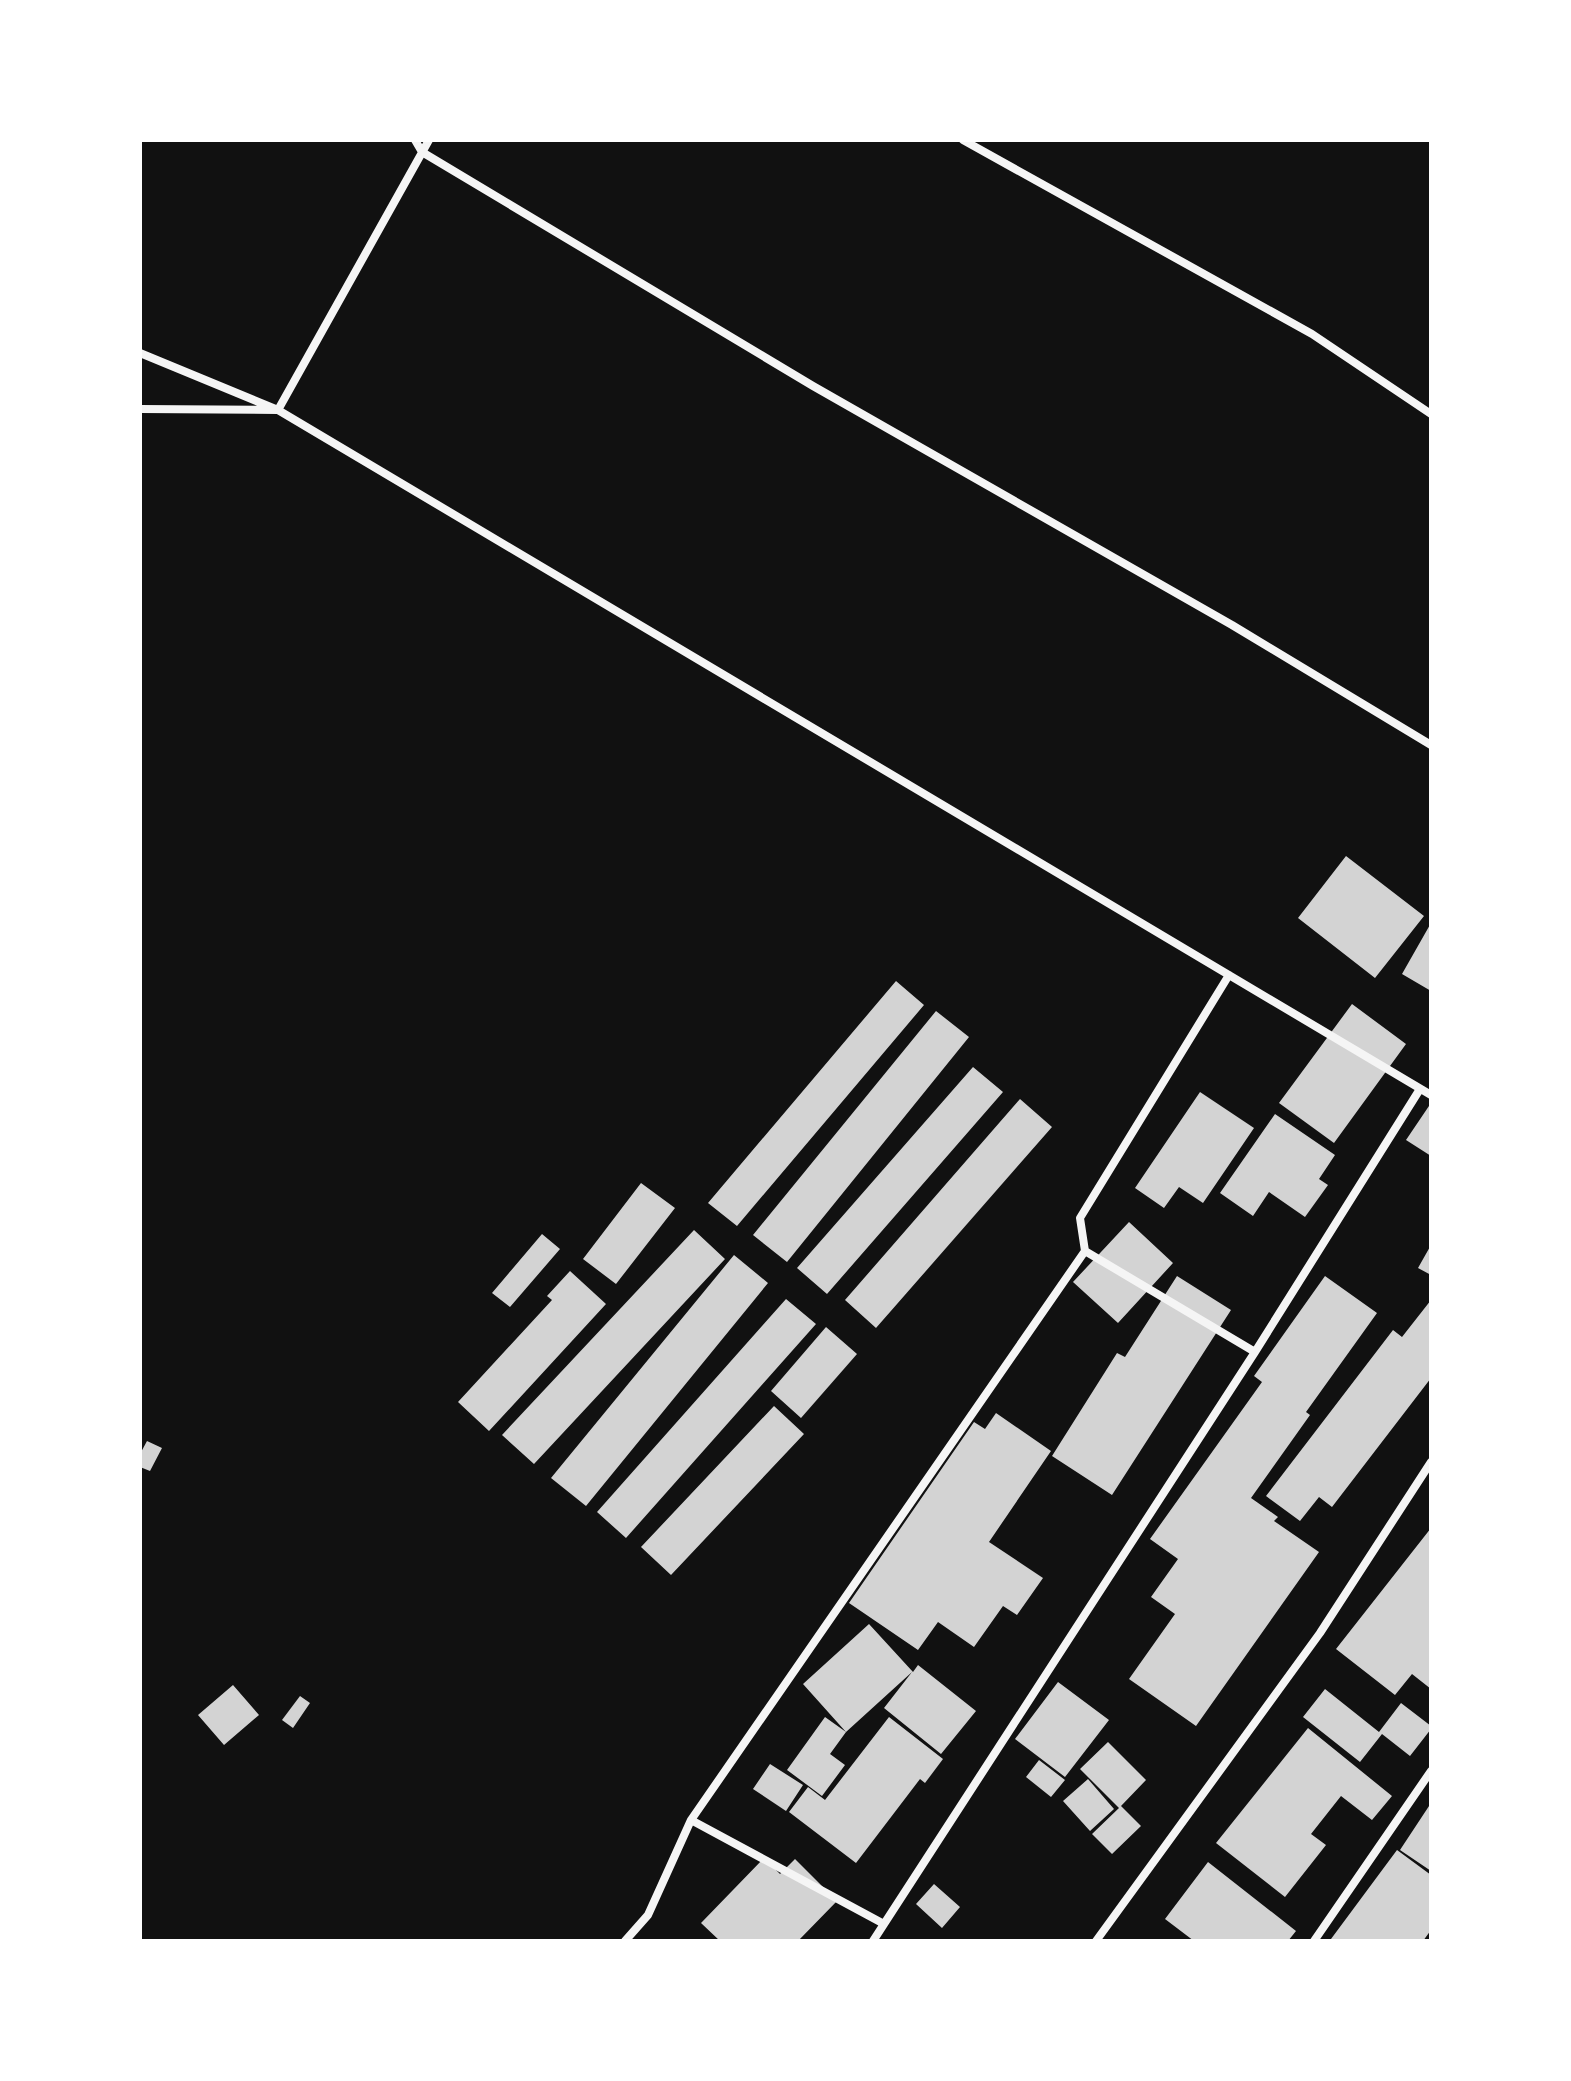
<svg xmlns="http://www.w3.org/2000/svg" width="1571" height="2081" viewBox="0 0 1571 2081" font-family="Lora,serif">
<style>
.building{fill:#d3d3d3}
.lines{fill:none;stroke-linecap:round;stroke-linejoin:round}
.minor{stroke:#f5f5f5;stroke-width:8}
</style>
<rect width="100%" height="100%" fill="#111"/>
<path class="building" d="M1346,856L1424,916L1375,978L1298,918Z
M1431,923V991L1402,974Z
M896,981L924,1005L737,1226L708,1203Z
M1352,1004L1406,1044L1334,1143L1279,1103Z
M936,1011L969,1037L787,1262L753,1235Z
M973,1067L1003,1092L827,1294L797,1268Z
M1200,1092L1254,1128L1203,1203L1179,1187L1164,1208L1135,1188Z
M1020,1099L1052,1127L876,1328L845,1300Z
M1431,1103V1156L1406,1140Z
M1275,1114L1335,1155L1319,1179L1328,1185L1305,1217L1269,1192L1253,1216L1220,1193Z
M641,1183L675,1208L616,1284L583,1259Z
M1129,1222L1173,1263L1118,1323L1073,1282Z
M694,1230L725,1259L534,1464L502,1435Z
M542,1234L560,1249L510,1307L492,1293Z
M1431,1245V1275L1418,1268Z
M734,1255L768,1283L586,1506L551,1478Z
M570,1271L606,1304L489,1431L458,1402L552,1300L547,1296Z
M1177,1276L1231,1310L1112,1495L1052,1456L1117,1353L1125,1357Z
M1325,1276L1377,1313L1306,1412L1310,1415L1251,1498L1278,1517L1274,1521L1319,1552L1196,1726L1129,1679L1175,1614L1151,1597L1178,1559L1150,1539L1262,1382L1254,1376Z
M786,1299L816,1324L626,1538L597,1512Z
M1431,1300V1378L1332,1507L1319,1497L1300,1521L1266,1496L1393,1330L1402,1337Z
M826,1327L857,1354L801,1418L771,1391Z
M774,1406L804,1434L671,1575L641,1547Z
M996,1413L1051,1451L989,1542L1043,1578L1017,1615L1003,1606L974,1647L938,1622L918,1650L849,1603L974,1422L985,1429Z
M147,1441L162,1448L150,1471L140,1467V1454Z
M1431,1528V1689L1412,1674L1395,1695L1336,1649Z
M869,1624L913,1672L918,1665L976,1711L941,1754L884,1708L912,1672L846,1732L803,1684Z
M1058,1682L1109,1720L1065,1777L1015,1739Z
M233,1685L259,1715L224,1745L198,1715Z
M1325,1689L1379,1732L1401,1703L1431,1726V1729L1410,1756L1382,1734L1360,1762L1303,1717Z
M300,1696L310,1703L293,1728L282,1720Z
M825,1717L846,1732L830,1754L845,1765L822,1796L787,1770Z
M889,1717L943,1759L925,1783L920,1779L856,1863L789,1812L808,1787L825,1800Z
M1308,1728L1392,1796L1372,1820L1341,1796L1311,1834L1326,1845L1285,1897L1216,1843Z
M1108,1742L1146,1780L1121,1806L1141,1826L1112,1854L1092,1834L1119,1808L1080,1769Z
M1039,1760L1065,1780L1051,1797L1026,1777Z
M770,1764L803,1785L786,1811L753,1789Z
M1088,1779L1114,1809L1090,1831L1063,1801Z
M1431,1803V1871L1400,1850Z
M1397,1850L1431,1875V1930L1423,1941H1334L1331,1939Z
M764,1858L780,1874L795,1859L837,1901L798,1941H720L701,1923Z
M1208,1862L1296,1931L1288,1941H1194L1165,1919Z
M934,1884L960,1907L942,1928L916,1904Z"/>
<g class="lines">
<path class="minor" d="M415,140L422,152L813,386L1232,625L1431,745
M963,140L1312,334L1431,414
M140,353L278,410L1431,1095
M140,409L278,410L429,140
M1085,1251L1080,1218L1229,975
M691,1820L884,1924
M625,1941L648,1915L691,1820L1085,1251L1255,1352
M873,1941L1255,1352L1420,1089
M1096,1941L1320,1633L1431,1462
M1314,1941L1431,1771"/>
</g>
<rect width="1571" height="2081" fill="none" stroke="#ffffff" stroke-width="284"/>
</svg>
